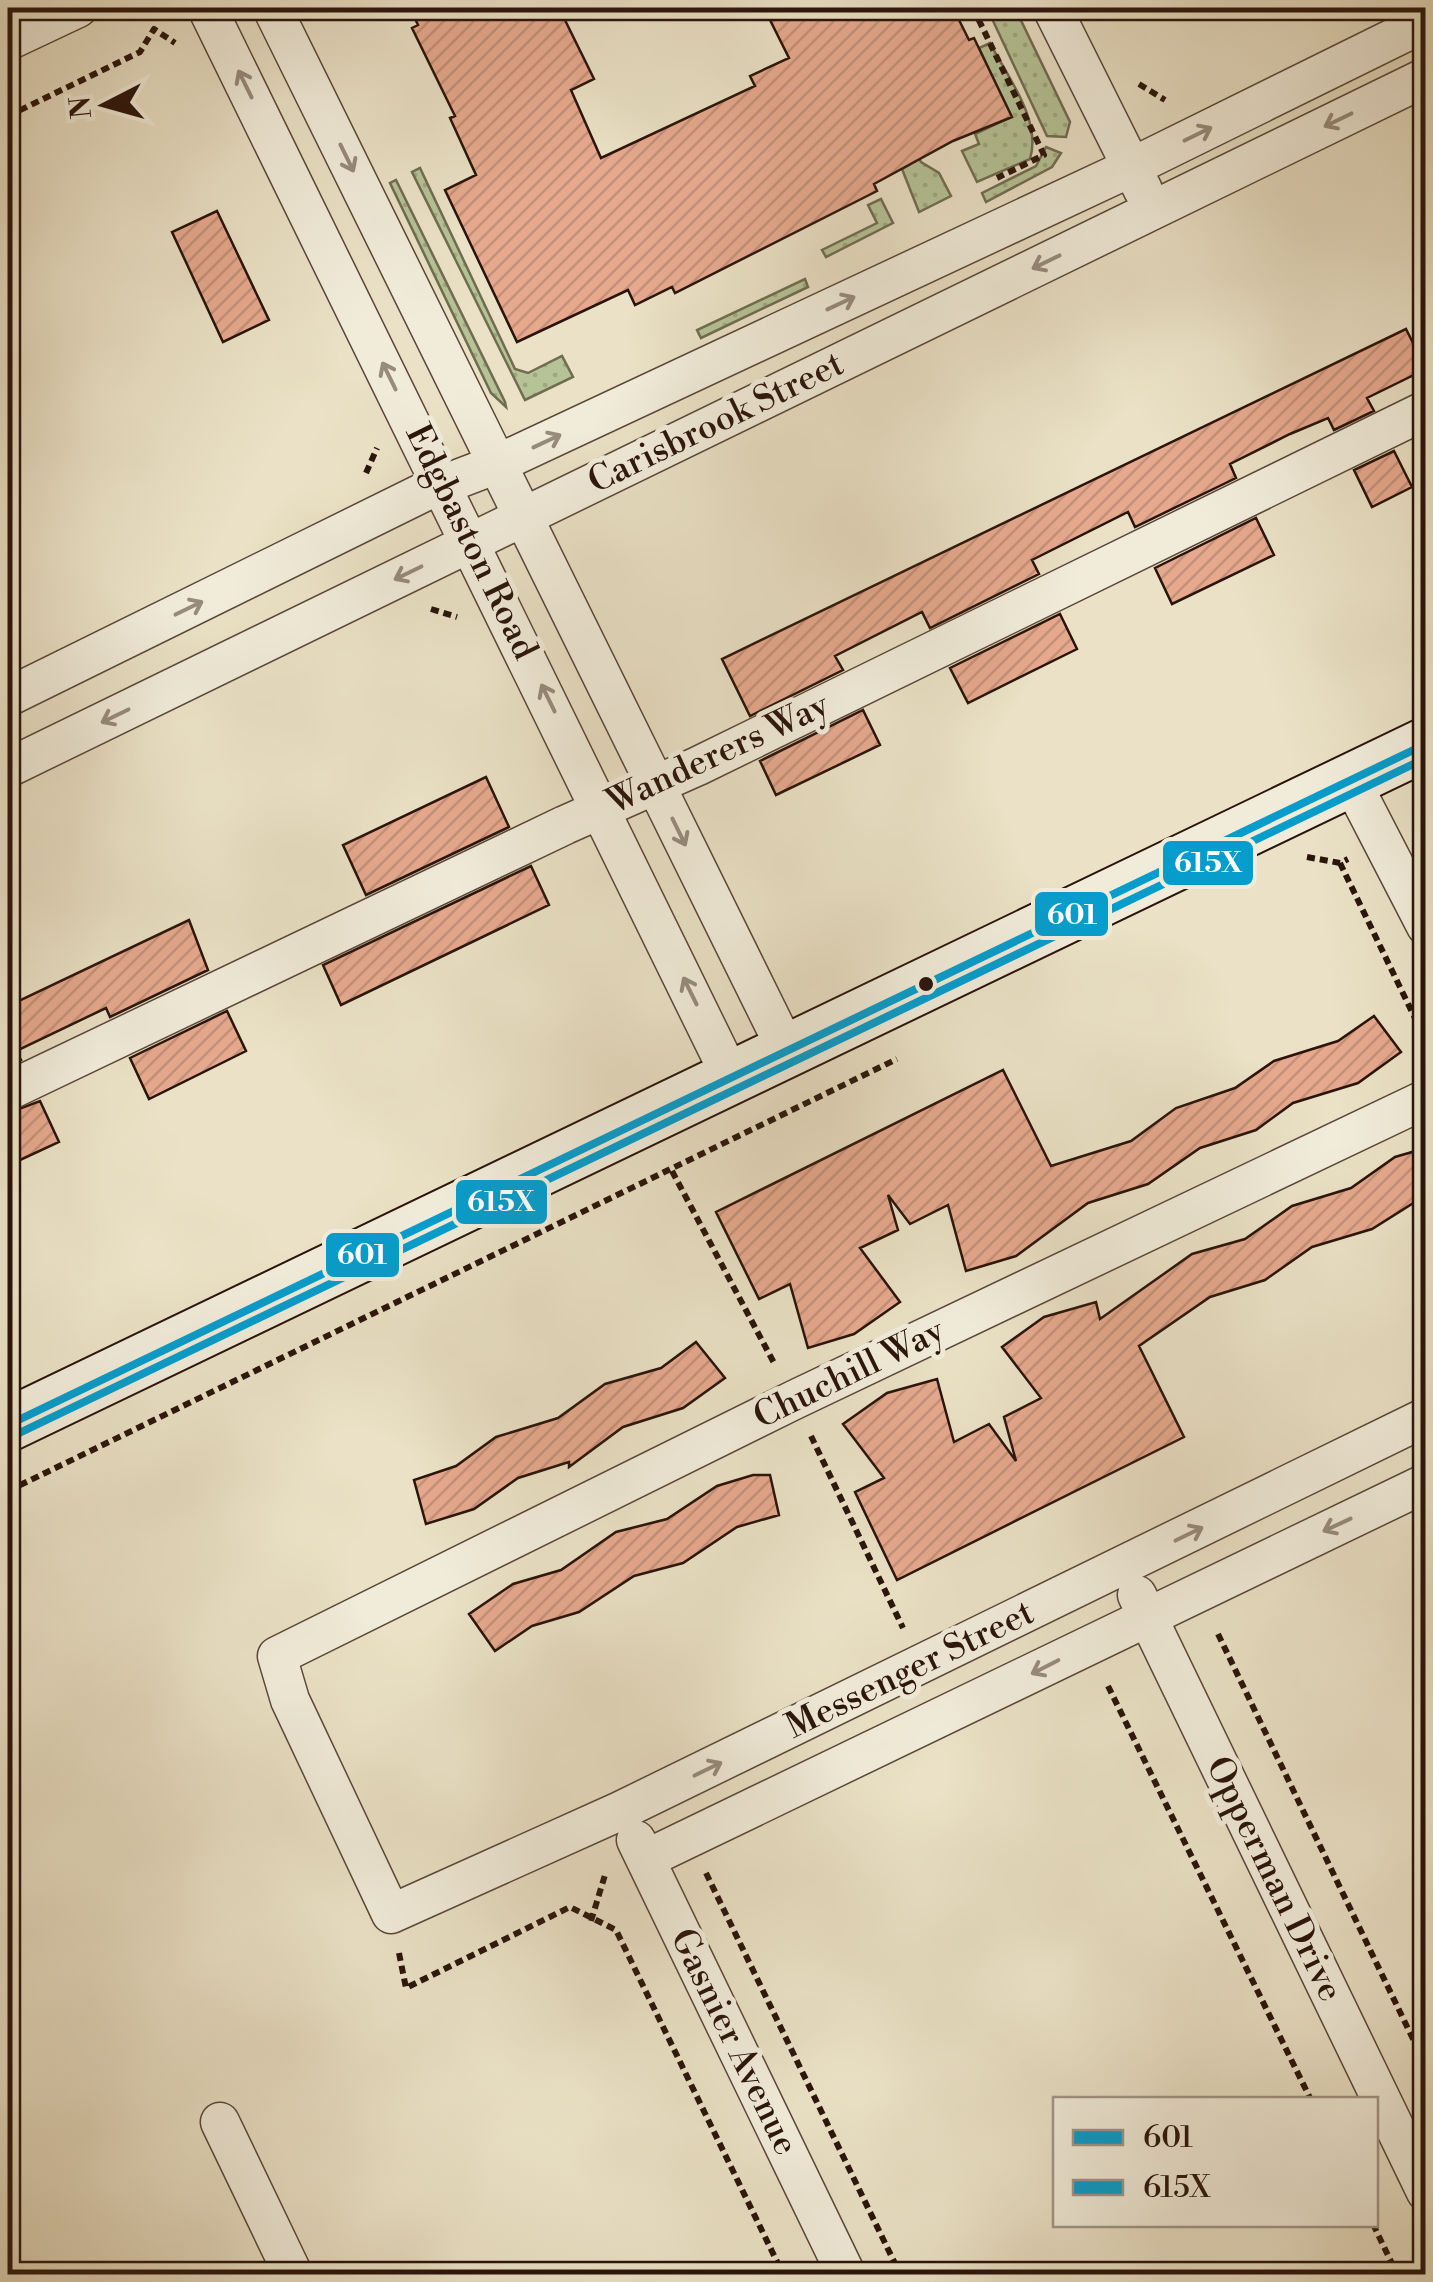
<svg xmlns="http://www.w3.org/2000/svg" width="1433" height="2282" viewBox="0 0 1433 2282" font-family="'Libre Bodoni',serif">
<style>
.grass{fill:url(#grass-dots);stroke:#706c51;stroke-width:2.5}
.building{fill:url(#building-hatch);stroke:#2a140b;stroke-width:2.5}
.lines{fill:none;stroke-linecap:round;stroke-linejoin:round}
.street-casing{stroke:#5a473a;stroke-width:41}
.secondary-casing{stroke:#2a140b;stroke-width:56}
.path{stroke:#2a140b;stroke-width:6;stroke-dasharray:8 5;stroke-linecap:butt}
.street{stroke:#f1ecda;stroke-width:38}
.secondary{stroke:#f1ecda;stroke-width:52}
.bus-1-casing{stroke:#f1ecda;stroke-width:15}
.bus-2-casing{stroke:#f1ecda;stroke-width:15}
.bus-1{stroke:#069dcd;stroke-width:8}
.bus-2{stroke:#069dcd;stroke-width:8}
.oneway{stroke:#978b7d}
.bus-dot{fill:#2a140b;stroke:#f1ecda;stroke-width:4}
.labels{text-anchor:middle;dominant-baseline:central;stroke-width:10;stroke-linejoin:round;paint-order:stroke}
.street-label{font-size:35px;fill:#2a140b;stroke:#f1ecda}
.line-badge{stroke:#f1ecda;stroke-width:4}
.badge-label{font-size:28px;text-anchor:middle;font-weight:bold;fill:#fff}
</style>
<defs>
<pattern id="grass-dots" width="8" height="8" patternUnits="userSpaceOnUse" patternTransform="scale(2.5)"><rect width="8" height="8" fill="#b5c397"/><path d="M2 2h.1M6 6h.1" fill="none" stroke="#9ca781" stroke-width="1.8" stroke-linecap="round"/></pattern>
<pattern id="building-hatch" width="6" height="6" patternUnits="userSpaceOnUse" patternTransform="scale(2.5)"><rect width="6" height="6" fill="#e6a98e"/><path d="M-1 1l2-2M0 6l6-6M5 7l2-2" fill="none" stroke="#c59179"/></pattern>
</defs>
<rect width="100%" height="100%" fill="#eae1c6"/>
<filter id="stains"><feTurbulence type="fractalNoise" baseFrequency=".002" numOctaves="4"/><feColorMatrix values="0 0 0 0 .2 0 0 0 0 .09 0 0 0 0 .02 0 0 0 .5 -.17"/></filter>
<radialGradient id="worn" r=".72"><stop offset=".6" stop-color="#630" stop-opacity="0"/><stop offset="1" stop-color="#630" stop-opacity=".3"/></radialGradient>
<path class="grass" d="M987,8H1015L1070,122L1066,137L1047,136Z
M990,43C1007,76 1042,120 1030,159L977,182L962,151L979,144L975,134L1011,117L979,48Z
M893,105L921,162L939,173L951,196L919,212L902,169L909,165Z
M1046,147L1061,153L1052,167L986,202L982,193L1036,166Z
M420,168L515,369L528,373L562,356L573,377L525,400L412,172Z
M396,180L505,402L506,407L491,393L390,183Z
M881,199L893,223L826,257L822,250L877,223L868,205Z
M805,279L808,287L701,338L697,330Z"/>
<path class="building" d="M410,8H559L594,79L571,90L601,158L755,86L750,76L789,58L764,8H953L969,40L974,38L1012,117L953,141L874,184L877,191L675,293L672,287L635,305L628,290L517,342L445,190L476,175L450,118L455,116L412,28L418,25Z
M217,211L269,320L223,342L172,232Z
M1406,329L1426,369L1367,398L1374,411L1334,430L1328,418L1290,434L1230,464L1236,478L1135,527L1128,512L1032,560L1039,574L930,628L922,612L835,656L843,670L750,716L722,659Z
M1394,451L1412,487L1372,507L1354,470Z
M1256,518L1274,555L1172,604L1155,568Z
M1060,614L1077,649L968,703L950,668Z
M863,710L880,745L776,795L760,761Z
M486,777L509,827L366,895L343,845Z
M531,866L549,905L341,1005L323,965Z
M189,920L208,970L110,1017L106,1008L16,1051L21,1060L8,1066V1006Z
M227,1011L246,1051L149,1099L130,1058Z
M1374,1016L1401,1052L1358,1083L1293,1103L1256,1130L1200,1148L1148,1184L1088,1203L1016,1256L966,1271L948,1205L910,1224L888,1195L898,1230L860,1248L900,1302L854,1334L808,1348L790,1284L759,1299L716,1212L1003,1070L1051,1166L1131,1141L1176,1108L1235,1088L1274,1061L1338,1041Z
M40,1101L59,1142L20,1160L8,1133V1113Z
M1426,1148V1195L1372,1229L1312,1247L1265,1280L1210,1297L1139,1346L1184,1437L897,1580L855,1492L884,1478L843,1424L887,1393L937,1379L954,1442L989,1424L1016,1461L1004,1417L1041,1398L1002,1347L1044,1317L1096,1302L1100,1319L1192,1254L1245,1239L1292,1206L1351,1188L1395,1157Z
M696,1342L725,1378L683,1408L623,1427L569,1467V1462L518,1478L474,1509L426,1524L414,1480L456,1466L496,1437L558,1418L605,1384L661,1368Z
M753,1475H770L779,1515L737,1527L683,1563L634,1576L579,1612L532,1626L495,1651L469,1614L513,1584L561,1570L616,1532L667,1519L717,1486Z"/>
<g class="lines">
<defs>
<path id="street" d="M207,8L732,1079
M272,8L787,1051
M1052,8L1143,190
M8,41L78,8
M8,697L424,492L497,464L1132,167L1426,22
M8,768L1426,77
M1351,781L1426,926
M8,1091L565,825L698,766L1426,410
M1426,1099L794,1400L277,1656L290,1700L391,1914L620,1811L1426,1417
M1137,1595L1426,2192
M636,1840L846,2274
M646,1859L1426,1483
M220,2122L293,2274"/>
<path id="secondary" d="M8,1425L1426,744"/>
</defs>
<use href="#street" class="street-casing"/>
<use href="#secondary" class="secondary-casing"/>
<path class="path" d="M973,8L1044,155L997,178
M1139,84L1165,100
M8,116L140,52L154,29L175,43
M366,473L377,448
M431,609L457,617
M1307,857L1340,863L1348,859
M1340,863L1426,1041
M672,1171L774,1363
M811,1436L903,1628
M8,1491L897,1059
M1218,1634L1426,2066
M1108,1686L1311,2100
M706,1873L900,2274
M591,1921L605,1875
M399,1953L406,1988L570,1907L616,1930L783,2274
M1373,2224L1397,2274"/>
<use href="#street" class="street"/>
<use href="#secondary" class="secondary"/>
<defs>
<path id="bus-1" d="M8,1425L1426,744"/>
<path id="bus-2" d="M13,1436L1426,758"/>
</defs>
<use href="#bus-1" class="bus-1-casing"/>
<use href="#bus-2" class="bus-2-casing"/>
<use href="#bus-1" class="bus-1"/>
<use href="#bus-2" class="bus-2"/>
</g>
<defs><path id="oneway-shaft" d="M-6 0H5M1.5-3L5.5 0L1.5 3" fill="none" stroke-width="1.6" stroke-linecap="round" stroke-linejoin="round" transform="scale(2.5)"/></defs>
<g class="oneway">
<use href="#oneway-shaft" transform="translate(245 84) rotate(-116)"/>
<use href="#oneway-shaft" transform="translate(1338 120) rotate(154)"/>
<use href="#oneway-shaft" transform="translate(1198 134) rotate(-26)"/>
<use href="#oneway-shaft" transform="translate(347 158) rotate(64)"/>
<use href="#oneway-shaft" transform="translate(1046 262) rotate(154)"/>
<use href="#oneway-shaft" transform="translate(841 303) rotate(-25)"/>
<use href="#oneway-shaft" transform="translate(389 376) rotate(-116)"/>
<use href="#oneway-shaft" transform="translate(547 441) rotate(-25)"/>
<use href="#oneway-shaft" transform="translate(408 573) rotate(154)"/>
<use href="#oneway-shaft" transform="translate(189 608) rotate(-26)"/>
<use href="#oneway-shaft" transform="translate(548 698) rotate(-116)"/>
<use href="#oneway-shaft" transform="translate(115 716) rotate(154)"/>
<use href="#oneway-shaft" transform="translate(679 832) rotate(64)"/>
<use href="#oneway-shaft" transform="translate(690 991) rotate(-116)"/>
<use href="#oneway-shaft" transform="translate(1337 1525) rotate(155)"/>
<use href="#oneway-shaft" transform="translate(1189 1534) rotate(-26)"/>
<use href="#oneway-shaft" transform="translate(1045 1667) rotate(153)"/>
<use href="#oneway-shaft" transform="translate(708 1769) rotate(-26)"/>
</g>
<circle class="bus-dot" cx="926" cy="984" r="9"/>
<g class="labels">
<g class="street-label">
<text transform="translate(716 423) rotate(-26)">Carisbrook Street</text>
<text transform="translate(471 542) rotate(64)">Edgbaston Road</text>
<text transform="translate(718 754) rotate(-25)">Wanderers Way</text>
<text transform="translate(849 1374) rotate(-26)">Chuchill Way</text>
<text transform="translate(910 1670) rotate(-26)">Messenger Street</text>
<text transform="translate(1274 1879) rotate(64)">Opperman Drive</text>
<text transform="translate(734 2042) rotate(64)">Gasnier Avenue</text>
</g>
</g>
<g class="line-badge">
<rect x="1161" y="839" width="94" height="48" rx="10" fill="#069dcd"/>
<rect x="1033" y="890" width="77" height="48" rx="10" fill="#069dcd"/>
<rect x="454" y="1178" width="95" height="48" rx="10" fill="#069dcd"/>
<rect x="324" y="1231" width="77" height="48" rx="10" fill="#069dcd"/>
</g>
<g class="badge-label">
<text x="1208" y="872">615X</text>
<text x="1072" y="924">601</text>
<text x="501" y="1211">615X</text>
<text x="362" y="1264">601</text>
</g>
<rect width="1433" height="2282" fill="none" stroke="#eae1c6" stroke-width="40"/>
<rect x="10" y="10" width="1413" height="2262" fill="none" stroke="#2a140b" stroke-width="5"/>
<rect x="20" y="20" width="1393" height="2242" fill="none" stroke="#2a140b" stroke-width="2.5"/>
<rect x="1053" y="2097" width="325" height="130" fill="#f1ecda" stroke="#a19687" stroke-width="2.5"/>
<rect x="1073" y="2130" width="50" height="15" fill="#069dcd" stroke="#a19687" stroke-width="2.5"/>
<text x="1143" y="2147" font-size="30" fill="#2a140b">601</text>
<rect x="1073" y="2180" width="50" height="15" fill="#069dcd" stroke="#a19687" stroke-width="2.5"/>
<text x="1143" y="2197" font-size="30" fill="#2a140b">615X</text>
<g transform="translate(105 105) rotate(264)" stroke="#f1ecda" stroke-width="8" paint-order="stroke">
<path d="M0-8L18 38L0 25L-18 38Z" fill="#2a140b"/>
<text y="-15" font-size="28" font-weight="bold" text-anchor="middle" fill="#2a140b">N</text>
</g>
<rect width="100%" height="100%" filter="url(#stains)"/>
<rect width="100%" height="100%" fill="url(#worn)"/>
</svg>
